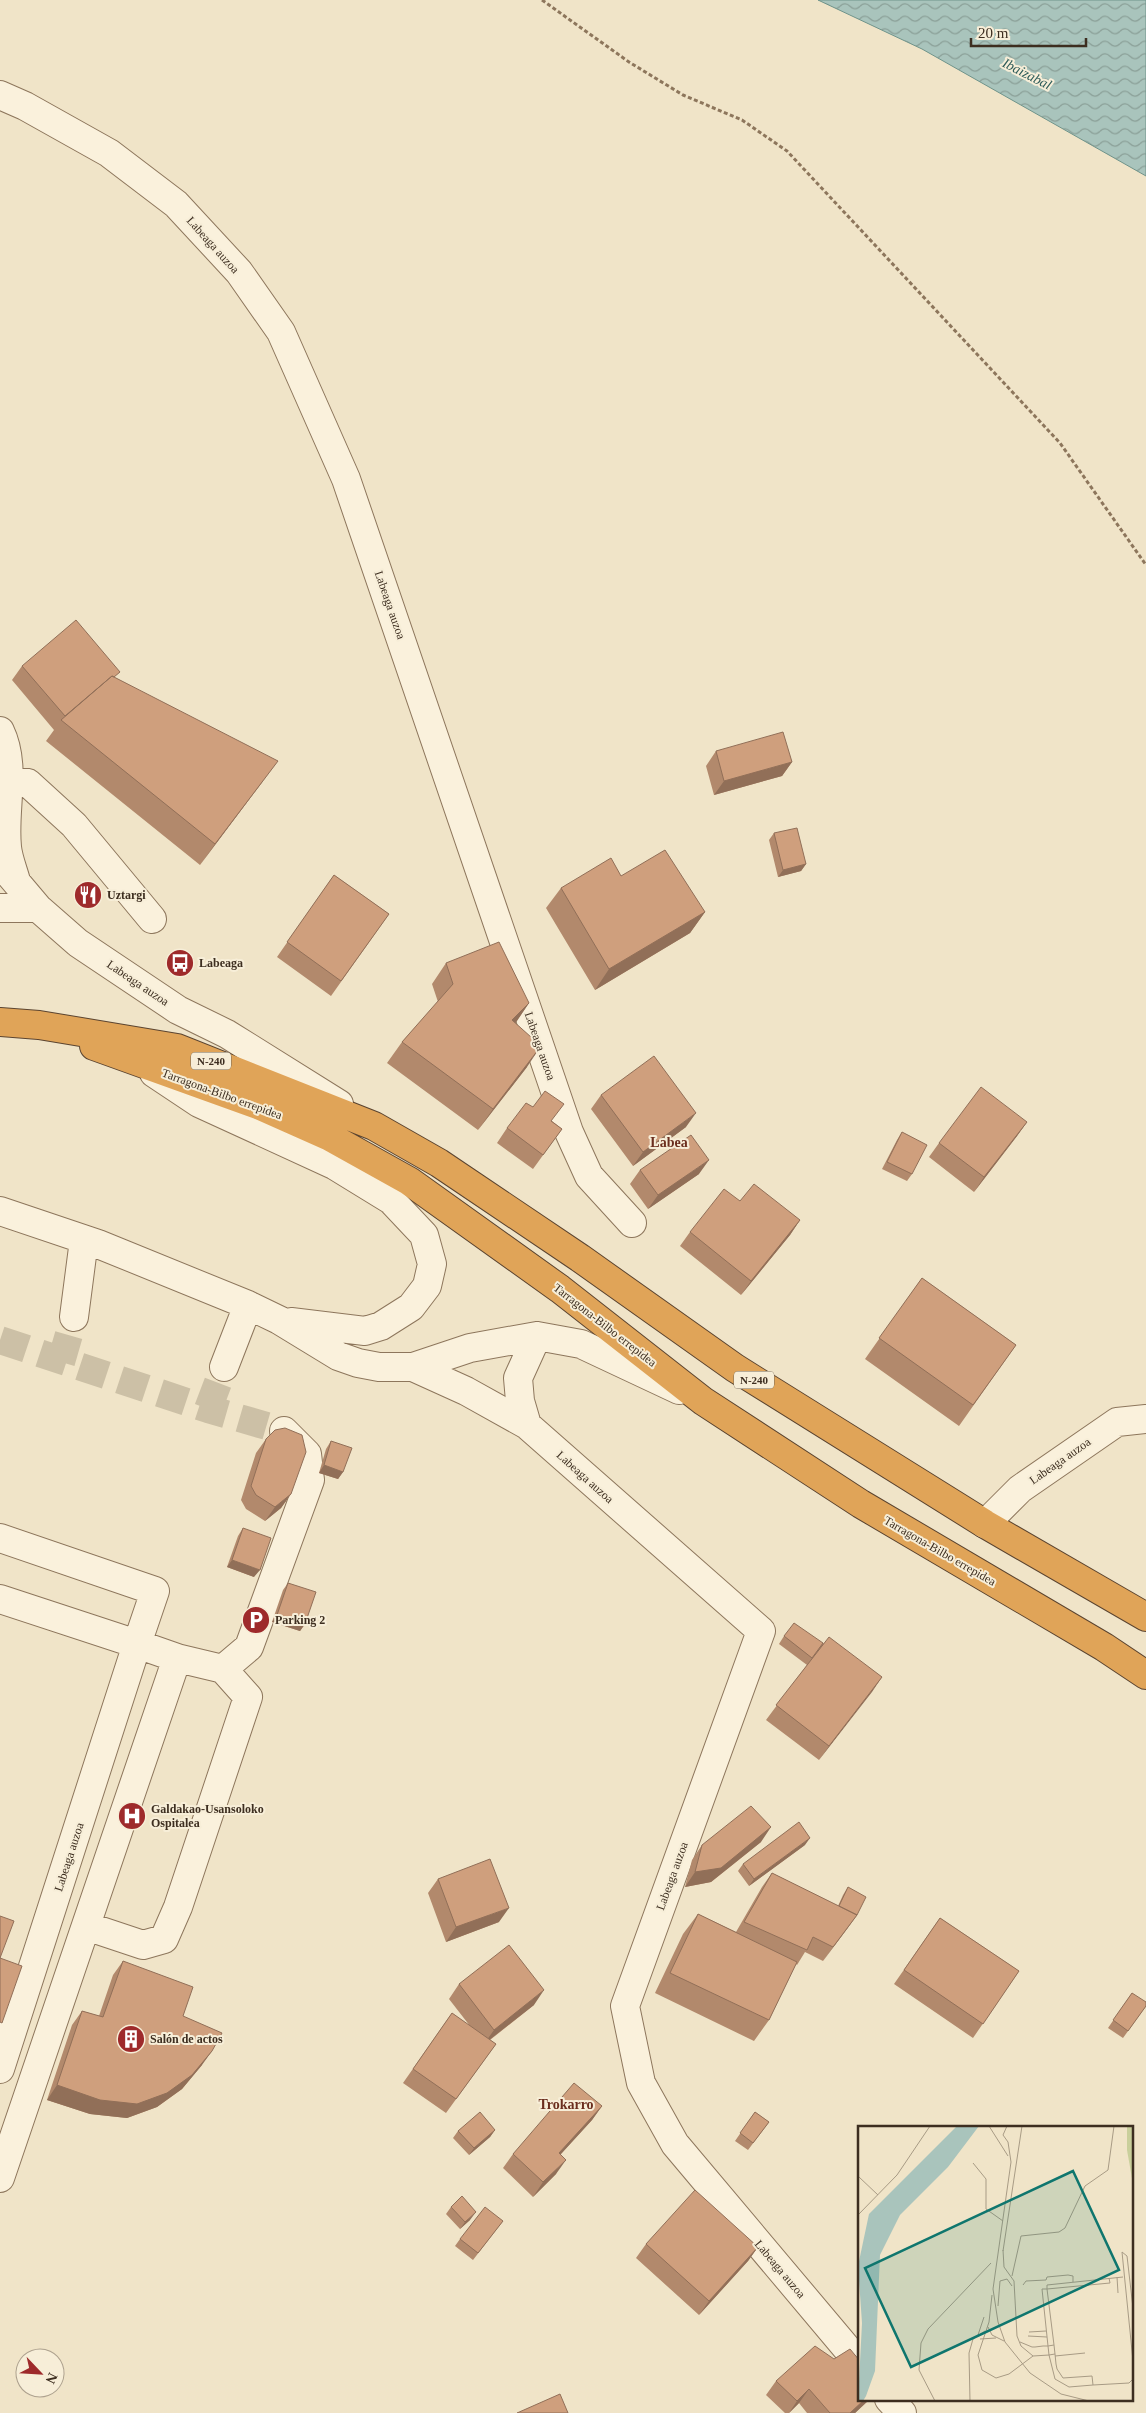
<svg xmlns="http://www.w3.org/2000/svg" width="1146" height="2413" viewBox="0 0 1146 2413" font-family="'Times New Roman',serif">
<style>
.water{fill:url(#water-waves);stroke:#6f938a}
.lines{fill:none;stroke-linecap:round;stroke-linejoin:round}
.minor-tunnel{stroke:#ccc0a6;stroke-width:28;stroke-dasharray:28 14;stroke-linecap:butt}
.minor-casing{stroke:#8d765c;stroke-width:30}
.highway-casing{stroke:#5b4430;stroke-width:30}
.path{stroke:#8d765c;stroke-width:3;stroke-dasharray:4 2.5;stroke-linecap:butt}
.minor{stroke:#faf1dc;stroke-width:28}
.highway{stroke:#e0a458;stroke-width:28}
.wall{fill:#b2896c}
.shaded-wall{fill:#916f58}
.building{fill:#cf9f7d;stroke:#916f58}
.labels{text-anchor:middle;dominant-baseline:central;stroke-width:4;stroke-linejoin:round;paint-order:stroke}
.shield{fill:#f7eed8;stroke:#756857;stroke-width:1}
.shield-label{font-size:11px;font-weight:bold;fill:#3d2e20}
.street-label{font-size:12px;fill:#3d2e20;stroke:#f7eed8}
.poi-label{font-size:12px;font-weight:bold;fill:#3d2e20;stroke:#f7eed8;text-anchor:start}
.water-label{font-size:14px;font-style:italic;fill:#2f5d5a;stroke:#f7eed8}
.neighbourhood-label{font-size:14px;font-weight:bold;fill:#6b2e1e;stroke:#f7eed8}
.inset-road{fill:none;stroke:#a89b85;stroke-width:1}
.view{fill:#0f766e;fill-opacity:0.15;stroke:#0f766e;stroke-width:2.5}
.inset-edge{fill:none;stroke:#3d2e20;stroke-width:2.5}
</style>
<defs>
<pattern id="water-waves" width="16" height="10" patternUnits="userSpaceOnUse" patternTransform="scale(1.25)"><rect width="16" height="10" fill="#a9c4bc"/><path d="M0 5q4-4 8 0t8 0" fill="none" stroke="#8ba098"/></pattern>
</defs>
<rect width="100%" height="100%" fill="#f0e4c8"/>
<path class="water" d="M818,0H1146V176L922,49Z"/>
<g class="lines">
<path class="minor-tunnel" d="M0,1340L208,1409L284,1431
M61,1362L74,1317
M208,1409L224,1367"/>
<defs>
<path id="minor" d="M0,95L25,106L109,153L176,204L239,272L281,332L346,479L569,1132L589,1176L632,1223
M0,731C17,766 3,809 7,847C8,858 13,870 16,881
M0,780L28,783L74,825L152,919
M0,863L38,908L78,943L178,1010L227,1034L339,1104
M0,908H38
M154,1073L199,1103L334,1165L391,1200L424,1235L432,1264L427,1286L411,1307L381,1326L365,1331L291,1322
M0,1211L98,1244L248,1305L279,1320L338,1356L358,1363L379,1367H413L470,1348L537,1336L581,1344L679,1390
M74,1317L84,1240
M224,1367L248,1305
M413,1367L466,1391L527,1425L761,1631L625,2006L641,2083L675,2144L860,2364
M527,1425L520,1401L518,1378L537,1336
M985,1524L1020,1489L1117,1422L1146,1419
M0,1538L155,1591L137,1644L0,1599
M223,1669L249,1647L310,1480L307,1454L284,1431
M86,1926L143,1945L164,1939L178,1907L248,1697L223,1669L177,1658
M0,2069L137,1644L177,1658L0,2178
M889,2399L902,2413"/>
<path id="highway" d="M0,1022L39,1025L177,1048L374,1126L439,1163L580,1258L735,1368L985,1524L1146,1617
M94,1046L258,1105L330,1137L409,1181L560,1289L703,1401L861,1504L1104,1647L1146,1675"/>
</defs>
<use href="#minor" class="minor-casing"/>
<use href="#highway" class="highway-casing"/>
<path class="path" d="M542,0L629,62L683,95L742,120L787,151L1060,443L1146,565"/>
<use href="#minor" class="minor"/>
<use href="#highway" class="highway"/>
</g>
<path class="wall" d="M22,666L116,678L263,781L200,865L46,741L54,730L12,680Z
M716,751L792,762L782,776L714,795L706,766Z
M774,833L806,864L801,871L778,877L769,840Z
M334,875L389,914L331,996L277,957Z
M621,876L705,912L690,933L595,990L546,908L561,888Z
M446,963L529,1003L515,1023L527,1067L478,1130L387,1063L402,1042L438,1002L432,984Z
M601,1095L686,1127L633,1166L591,1109Z
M552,1121L562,1129L533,1169L497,1143L507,1128Z
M1027,1122L1017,1136L974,1192L929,1157L939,1143Z
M902,1132L912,1174L907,1181L882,1169L897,1140Z
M640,1170L699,1174L648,1209L630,1184Z
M740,1201L800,1220L790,1235L741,1295L680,1246L690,1232Z
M922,1278L1016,1345L959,1426L865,1359Z
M266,1439L291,1494L281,1508L265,1521L246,1509L241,1500L256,1453Z
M331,1441L343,1472L338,1479L319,1473L326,1449Z
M243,1528L254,1577L227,1567L238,1536Z
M288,1583L305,1624L300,1631L272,1622L283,1590Z
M784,1636L823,1643L882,1677L819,1760L766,1720L807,1665L779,1644Z
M761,1842L711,1882L685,1887L692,1860L702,1845Z
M805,1845L749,1886L738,1871L743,1864Z
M772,1873L838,1906L843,1895L848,1887L857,1915L823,1961L805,1952L797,1965L796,1964L769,2020L754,2041L655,1993L683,1934L698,1914L736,1932L762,1887Z
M438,1879L499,1922L446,1942L428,1893Z
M940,1918L1019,1971L973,2038L894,1984Z
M123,1961L183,2016L202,2065L182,2089L157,2107L127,2118L90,2114L47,2100L72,2025L82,2011L99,2016L113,1975Z
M459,1984L534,2005L490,2040L496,2044L446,2113L403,2083L452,2013L470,2026L449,1999Z
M1132,1993L1146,2006L1123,2038L1108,2028Z
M602,2106L592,2120L561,2154L556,2174L533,2197L503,2168L513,2154Z
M755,2112L769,2122L748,2150L735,2141Z
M495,2130L490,2137L469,2155L453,2138L458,2131Z
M451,2207L470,2220L460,2229L446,2214Z
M503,2221L473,2260L455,2246L460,2239Z
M646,2244L758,2247L748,2261L699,2315L636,2258Z
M834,2359L860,2399H870L855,2413H807L799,2403L789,2413H785L766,2395L776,2381Z"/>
<path class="shaded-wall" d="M278,761L200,865L215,844Z
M792,762L782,776L714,795L724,781Z
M806,864L801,871L778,877L783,870Z
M705,912L690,933L595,990L609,969Z
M529,1003L515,1024L512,1020Z
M541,1046L527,1067L478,1130L493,1109Z
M696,1113L686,1127L633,1166L643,1152Z
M1027,1122L1017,1136L974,1192L984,1177Z
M709,1160L699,1174L648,1209L658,1195Z
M800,1220L790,1235L741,1295L751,1281Z
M324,1465L343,1472L338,1479L319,1473Z
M291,1494L281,1508L265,1521L275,1507Z
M232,1560L260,1570L254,1577L227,1567Z
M277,1615L305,1624L300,1631L272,1622Z
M882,1677L872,1692L819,1760L829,1746Z
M771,1827L761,1842L711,1882L685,1887L695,1872Z
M810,1838L805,1845L749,1886L754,1879Z
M509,1908L499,1922L446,1942L456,1927Z
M857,1915L847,1929L823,1961L833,1947Z
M544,1990L534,2005L484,2044L494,2030Z
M212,2051L202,2065L182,2089L157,2107L127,2118L90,2114L47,2100L57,2085Z
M602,2106L592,2120L549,2167L559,2153Z
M495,2130L490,2137L469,2155L474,2148Z
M566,2160L556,2174L533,2197L543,2182Z
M476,2212L470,2220L460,2229L465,2222Z
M758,2247L748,2261L699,2315L709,2301Z
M809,2389L799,2403L789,2413L797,2401Z
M865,2399H870L855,2413H850Z"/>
<path class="building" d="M76,620L120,672L114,677L112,676L65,716L22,666Z
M112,676L278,761L215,844L61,720Z
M783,732L792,762L724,781L716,751Z
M797,828L806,864L783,870L774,833Z
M665,850L705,912L609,969L561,888L611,858L621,876Z
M334,875L389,914L341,981L287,942Z
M499,942L529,1003L512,1020L541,1046L493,1109L402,1042L453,984L446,963Z
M654,1056L696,1113L643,1152L601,1095Z
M981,1087L1027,1122L984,1177L939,1143Z
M545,1091L564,1104L551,1121L562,1129L543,1155L507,1128L526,1103L533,1107Z
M902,1132L927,1145L912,1174L887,1162Z
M691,1135L709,1160L658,1195L640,1170Z
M754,1184L800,1220L751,1281L690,1232L724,1189L740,1201Z
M922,1278L1016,1345L973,1405L879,1338Z
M285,1428L302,1435L306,1452L291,1494L275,1507L256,1495L251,1486L266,1439L275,1430Z
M331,1441L352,1448L343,1472L324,1465Z
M243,1528L271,1538L260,1570L232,1560Z
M288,1583L316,1592L305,1624L277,1615Z
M794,1623L823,1643L812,1658L784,1636Z
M829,1637L882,1677L829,1746L776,1705Z
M751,1806L771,1827L721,1868L695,1872L702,1845Z
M799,1822L810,1838L754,1879L743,1864Z
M490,1859L509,1908L456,1927L438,1879Z
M772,1873L857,1915L833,1947L813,1937L807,1950L744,1922Z
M848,1887L866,1897L857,1915L839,1906Z
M698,1914L797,1962L769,2020L670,1973Z
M0,1916L14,1921L0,1958L22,1966L2,2023L0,2022Z
M940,1918L1019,1971L983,2024L904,1970Z
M509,1945L544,1990L494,2030L459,1984Z
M123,1961L193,1987L183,2016L222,2033L212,2051L192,2075L167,2093L137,2104L100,2100L57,2085L82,2011L103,2017Z
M1132,1993L1146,2002V2006L1128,2031L1113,2020Z
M452,2013L496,2044L456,2099L413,2069Z
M574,2083L602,2106L559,2153L566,2160L543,2182L513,2154Z
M480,2112L495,2130L474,2148L458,2131Z
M755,2112L769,2122L753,2143L740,2133Z
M695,2190L758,2247L709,2301L646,2244Z
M462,2196L476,2212L465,2222L451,2207Z
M485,2207L503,2221L478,2253L460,2239Z
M815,2346L834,2359L850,2349L860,2361V2399H865L850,2413H830L809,2389L797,2401L776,2381Z
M560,2394L568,2413H517Z"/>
<defs>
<symbol id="restaurant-disc" viewBox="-11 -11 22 22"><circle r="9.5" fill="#9e2a2b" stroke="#f7eed8"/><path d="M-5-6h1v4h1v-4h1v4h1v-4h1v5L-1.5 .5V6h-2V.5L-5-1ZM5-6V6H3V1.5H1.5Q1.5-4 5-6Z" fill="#fff"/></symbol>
<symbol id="bus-disc" viewBox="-11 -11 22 22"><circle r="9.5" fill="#9e2a2b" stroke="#f7eed8"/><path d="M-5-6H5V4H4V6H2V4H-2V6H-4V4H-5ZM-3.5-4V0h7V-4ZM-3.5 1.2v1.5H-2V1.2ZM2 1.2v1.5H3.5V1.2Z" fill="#fff"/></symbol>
<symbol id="parking-disc" viewBox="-11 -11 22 22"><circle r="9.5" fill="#9e2a2b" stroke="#f7eed8"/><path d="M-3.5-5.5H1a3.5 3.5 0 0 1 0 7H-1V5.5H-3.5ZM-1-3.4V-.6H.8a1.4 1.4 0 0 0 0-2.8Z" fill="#fff"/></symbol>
<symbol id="hospital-disc" viewBox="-11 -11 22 22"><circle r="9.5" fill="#9e2a2b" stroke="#f7eed8"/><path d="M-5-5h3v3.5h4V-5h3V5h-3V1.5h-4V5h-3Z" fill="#fff"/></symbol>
<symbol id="building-disc" viewBox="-11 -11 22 22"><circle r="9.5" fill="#9e2a2b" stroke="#f7eed8"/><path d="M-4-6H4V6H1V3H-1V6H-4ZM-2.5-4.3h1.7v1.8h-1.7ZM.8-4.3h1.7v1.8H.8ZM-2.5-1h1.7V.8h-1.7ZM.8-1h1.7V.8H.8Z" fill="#fff"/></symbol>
</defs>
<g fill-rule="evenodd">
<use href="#restaurant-disc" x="72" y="879" width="32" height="32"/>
<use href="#bus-disc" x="164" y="947" width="32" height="32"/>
<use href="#parking-disc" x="240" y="1604" width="32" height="32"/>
<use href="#hospital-disc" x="116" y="1800" width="32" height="32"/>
<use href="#building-disc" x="115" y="2023" width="32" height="32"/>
</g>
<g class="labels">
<g class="shield">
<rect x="191" y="1052.5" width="40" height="17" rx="4"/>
<rect x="734" y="1371.5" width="40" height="17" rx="4"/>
</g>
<g class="shield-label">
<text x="211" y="1061">N-240</text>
<text x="754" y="1380">N-240</text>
</g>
<g class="street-label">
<text transform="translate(213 245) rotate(48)">Labeaga auzoa</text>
<text transform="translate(390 605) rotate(71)">Labeaga auzoa</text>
<text transform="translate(138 983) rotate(34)">Labeaga auzoa</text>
<text transform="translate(540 1046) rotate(71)">Labeaga auzoa</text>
<text transform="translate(222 1094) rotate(20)">Tarragona-Bilbo errepidea</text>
<text transform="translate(605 1325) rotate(38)">Tarragona-Bilbo errepidea</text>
<text transform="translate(1060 1461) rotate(-35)">Labeaga auzoa</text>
<text transform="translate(585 1477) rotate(42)">Labeaga auzoa</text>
<text transform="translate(940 1551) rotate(30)">Tarragona-Bilbo errepidea</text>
<text transform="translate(69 1857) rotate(-72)">Labeaga auzoa</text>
<text transform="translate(672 1876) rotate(-70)">Labeaga auzoa</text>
<text transform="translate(780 2269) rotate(50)">Labeaga auzoa</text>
</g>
<g class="poi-label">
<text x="107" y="895">Uztargi</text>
<text x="199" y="963">Labeaga</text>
<text x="275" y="1620">Parking 2</text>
<text x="151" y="1809">Galdakao-Usansoloko<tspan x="151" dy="14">Ospitalea</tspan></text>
<text x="150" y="2039">Salón de actos</text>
</g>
<g class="water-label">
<text transform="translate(1027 74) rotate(27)">Ibaizabal</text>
</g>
<g class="neighbourhood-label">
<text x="669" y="1142">Labea</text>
<text x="566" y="2104">Trokarro</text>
</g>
</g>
<g transform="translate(858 2126)">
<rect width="275" height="275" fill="#f0e4c8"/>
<path d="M269,0H275V58L269,24Z" fill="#c9cf9b"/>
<path d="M99,0H121L90,41L42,89L22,129L17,245L8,270L5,275H0L4,197L0,140L11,88Z" fill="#a9c4bc"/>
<path class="inset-road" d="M131,0L150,30M149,0L145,9L150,16L153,36L135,163L140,196L147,216L172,247L203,268L231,275M115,37L128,53V83L145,95M1,51L20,69M0,89L39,49L72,0M145,124L146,141L156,155L159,210L163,220L175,230M145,125L164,0M154,150L163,110L201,106L207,102L227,60L250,44L256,0M259,151L260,167M165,159L168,155L188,154L189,151L210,149L215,150V156M189,163V159L265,151M189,163L252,157L251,152M134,169L131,196L120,229L124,244L138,252L151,248L175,230L191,229L190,220L184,163H189L196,219L190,220H185L177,221H174L162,216M140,180L142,155L149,153L154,160M275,182L269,130L264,126L275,235M130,201L134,209L146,215M171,206L188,205M120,209L126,191M170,210L189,211M122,213L138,212M196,219L197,228L198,238L199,243L205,252L234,250L235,259L211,261L197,253L191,229L197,228M197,230L227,227M235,259L271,257L275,253M77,275L61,244L63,217L70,203L133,137M112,275L111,227L115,213L127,205"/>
<path class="view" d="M215,45L261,144L53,241L7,142Z"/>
<rect width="275" height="275" class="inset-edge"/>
</g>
<g transform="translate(40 2373) rotate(115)"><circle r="24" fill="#f7eed8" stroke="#ada18e"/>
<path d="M0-4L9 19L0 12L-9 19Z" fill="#9e2a2b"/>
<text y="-8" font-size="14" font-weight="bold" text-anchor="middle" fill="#3d2e20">N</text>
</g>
<path d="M971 38v8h115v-8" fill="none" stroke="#3d2e20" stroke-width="2.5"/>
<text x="978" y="38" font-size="15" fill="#3d2e20" stroke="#f7eed8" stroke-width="4" paint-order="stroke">20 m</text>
</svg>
